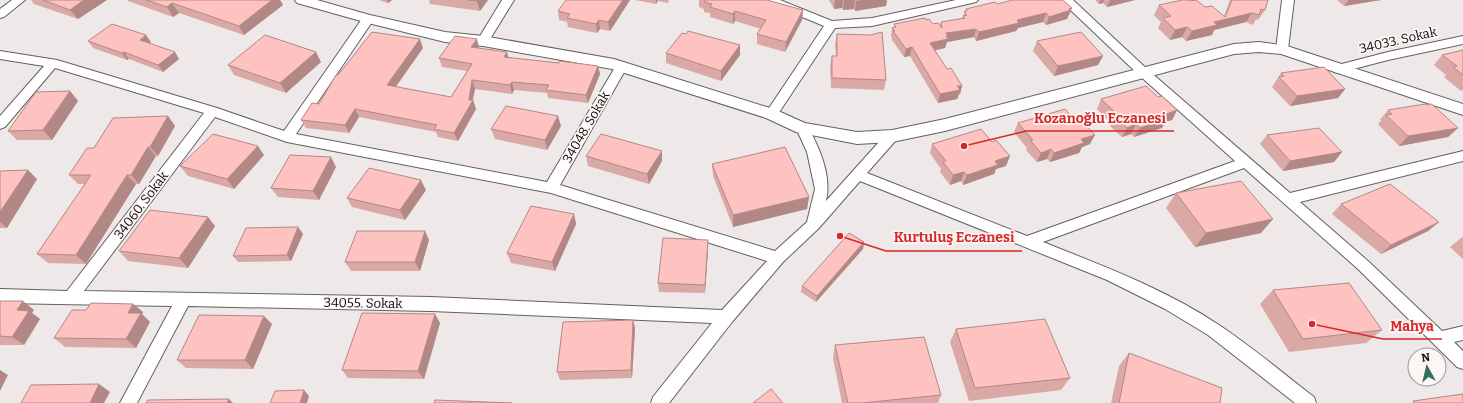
<svg xmlns="http://www.w3.org/2000/svg" width="1463" height="403" viewBox="0 0 1463 403" font-family="Bitter,serif">
<style>
.lines{fill:none;stroke-linecap:round;stroke-linejoin:round}
.minor-casing{stroke:#64605f;stroke-width:2}
.tertiary-casing{stroke:#64605f;stroke-width:2}
.minor{fill:#fff;fill-rule:evenodd}
.tertiary{fill:#fff;fill-rule:evenodd}
.wall{fill:#daa8a5}
.shaded-wall{fill:#b28886}
.building{fill:#fec3c0;stroke:#b28886}
.labels{text-anchor:middle;dominant-baseline:central;stroke-width:3.5;stroke-linejoin:round;paint-order:stroke}
.street-label{font-size:13px;fill:#0e0c0c;stroke:#fcf6f5}
.leader{fill:none;stroke:#d62828;stroke-width:1.5}
.callout-dot{fill:#d62828;stroke:#fcf6f5;stroke-width:1.5}
.callout-label{font-size:14px;text-anchor:middle;font-weight:bold;fill:#d62828;stroke:#fcf6f5;stroke-width:3.5;stroke-linejoin:round;paint-order:stroke}
</style>
<rect width="100%" height="100%" fill="#eee8e8"/>
<g class="lines">
<defs>
<path id="minor" d="M12,0H25L4,17L0,18V9Z
M502,0H514L487,44H479L477,41Z
M764,0H780L832,21L872,18L956,0H978L976,2L972,3L872,26L835,28L776,117L771,119L766,117L765,114L824,26L766,2Z
M1060,0H1073L1148,70L1290,193L1463,151V161L1300,202L1368,261L1442,331L1463,326V340L1454,342L1463,351V369L1457,367L1358,269L1244,168L1043,242C1103,266 1165,289 1219,325C1252,347 1283,373 1314,397L1316,403H1295L1208,335L1165,309L1107,280L860,181L819,228L783,262L732,322L669,403H651L653,397L712,323L431,311L188,306L137,403H120L172,306L0,303V289L67,291L204,113L55,68L5,127L0,129V116L44,66L0,59V51L57,60L217,108L284,131L364,16H372L374,19L296,134L547,182L617,64H625L627,67L560,185L775,251L807,222L815,189L807,152L796,128L797,125L802,123L807,125C819,147 832,175 826,201L887,133L892,131L897,133L899,136L897,139L867,173L1027,236L1235,161L1140,76ZM215,117L287,142L551,193L767,261L722,310L431,297L84,291Z
M1282,0H1294L1288,49L1286,52H1278L1276,49Z
M1463,36V44L1388,60L1338,73L1334,72L1332,69L1334,66L1388,52Z"/>
<path id="tertiary" d="M295,0H317L370,15L445,32L483,36L614,59L776,110L805,123L857,132L892,130L945,119L1234,44L1259,42L1287,46L1463,104V115L1281,54L1259,52L1234,54L945,131L892,142L857,144L796,132L766,118L612,69L483,46L445,42L368,23L297,3Z"/>
</defs>
<use href="#minor" class="minor-casing"/>
<use href="#tertiary" class="tertiary-casing"/>
<use href="#minor" class="minor"/>
<use href="#tertiary" class="tertiary"/>
</g>
<path class="wall" d="M31,0H107L78,19L34,4Z
M127,0H280L283,5L244,35L179,13L173,17L128,1Z
M379,0H392L388,3Z
M429,0H488L480,11L430,4Z
M566,0H630L610,31L600,29L597,33L568,27L567,22L559,20L558,11Z
M635,0H669L668,3L658,1L656,4Z
M699,0H767L803,10L802,20L785,52L757,44V34L761,29L735,21L733,24L710,17V13L704,12V9L699,7Z
M829,0H887L886,6L855,11L854,9L843,10L842,8L834,9Z
M1095,0H1135L1107,7L1103,3L1099,4Z
M1230,0H1268L1265,10L1258,20L1256,19L1253,25L1246,22L1214,30L1212,35L1186,41L1182,37L1170,40L1158,28L1161,22L1154,15L1159,5L1190,1L1224,16Z
M1337,0H1381L1344,6Z
M997,4L1072,8L1067,19L1046,25L1043,22L1018,28L1016,31L976,41L974,37L947,42L945,48L935,50L947,69L962,86L960,94H959L957,99L938,103L910,56L904,57L892,40V38L891,36L892,28L894,27V24L926,20L933,24L940,26L941,22L962,18L966,9Z
M686,34L740,45V55L721,81L666,63V53Z
M837,34L886,80L884,90L831,88L830,66L832,56H836L835,44Z
M88,41L151,42L149,43L179,59L163,72L129,59L127,60L93,48Z
M1037,41L1103,56L1098,65L1054,76L1033,51Z
M479,47V48L507,52L508,58L598,66L600,74L588,103L548,98L547,93L514,90L512,94L475,89L473,100L476,109L458,141L438,137L436,132L359,117L349,133L306,128L301,120L319,104L338,75L423,48L396,87L451,97L467,71L442,67L439,58Z
M1463,50V90L1461,91L1444,77L1446,75L1434,65L1442,55Z
M321,62L286,93L234,75L228,65Z
M1281,73L1345,89L1338,98L1290,106L1272,87Z
M70,91L78,101L52,140H17L8,131Z
M1101,99L1177,110L1172,120L1165,122L1162,128L1134,137L1131,134L1122,137L1110,126L1111,124L1097,109Z
M1388,110L1458,128L1448,137L1399,146L1378,124L1381,121L1380,120Z
M168,116L175,126L158,156H156L139,184H136L86,264L48,263L37,254L85,184H78L69,175Z
M1018,123L1090,144L1082,147L1079,153L1050,162L1047,159L1037,162L1026,150L1027,148L1014,132Z
M561,126L547,150L495,139L491,129Z
M1267,135L1342,152L1334,162L1283,171L1260,144Z
M932,144L1006,166L996,169L994,174L963,185L961,181L950,185L940,172L941,169L930,153Z
M264,155L234,189L188,176L180,166Z
M586,156L662,161L649,184L588,166Z
M712,164L809,197L807,209L733,227L713,176Z
M336,167L319,200L278,197L271,188Z
M0,171L37,179L7,228H0Z
M426,190L405,220L352,207L347,198Z
M1176,193L1261,233L1195,247L1166,208Z
M1341,204L1439,222L1428,231L1381,254L1332,214Z
M574,214L576,224L555,271L511,263L507,253Z
M215,226L188,268L128,261L119,251Z
M298,227L303,234L291,261L238,262L233,256Z
M1463,237V259L1450,247L1461,238Z
M429,240L420,271H351L345,262Z
M708,240V249L705,293L659,292L658,283Z
M864,242L863,249L816,302L801,292L802,286Z
M1273,290L1382,330L1366,343L1289,352L1260,304Z
M0,301L34,310L32,313L40,319L24,345H0Z
M133,304L143,312L142,314L150,322L136,348L65,347L54,338L86,310Z
M435,314L440,323L424,379L348,378L342,370Z
M633,320L635,328L632,378L560,380L557,372Z
M272,324L253,369L186,368L177,360Z
M956,329L1070,378L1061,390L969,401L950,342Z
M835,345L941,395L938,403H842L833,358Z
M1129,353L1220,403H1111L1119,366Z"/>
<path class="shaded-wall" d="M84,0H107L78,19L70,10Z
M272,0H280L283,5L244,35L239,26Z
M387,0H392L388,3Z
M478,0H488L480,11L477,1Z
M623,0H630L610,31L608,22Z
M656,0H658L656,4Z
M835,0H843L842,8L834,9Z
M844,0H855L854,9L843,10Z
M861,0H887L886,6L855,11L856,1Z
M1100,0H1104L1103,3L1099,4Z
M1110,0H1135L1107,7Z
M1349,0H1381L1344,6Z
M172,3L179,13L173,17L167,7Z
M1072,8L1067,19L1046,25L1049,17Z
M803,10L802,20L785,52L786,42Z
M735,11V21L733,24V14Z
M1046,13L1043,22L1018,28L1016,31L976,41L979,32L1017,20Z
M1252,13L1246,22L1214,30L1212,35L1186,41L1192,31L1214,22Z
M599,20L600,29L597,33L596,24Z
M1187,27L1182,37L1170,40L1175,30Z
M976,29L974,37L947,42L945,48L928,52L930,43L946,33Z
M146,35L151,42L145,47L140,40Z
M420,39L423,48L391,93L387,85Z
M477,39L479,47L474,55L471,47Z
M740,45V55L721,81V71Z
M912,47L910,56L904,57L906,49Z
M124,52L129,59L127,60L122,53Z
M175,52L179,59L163,72L158,65Z
M316,52L321,62L286,93L280,83Z
M507,52L509,60L504,57Z
M1103,56L1098,65L1054,76L1058,66Z
M598,66L600,74L588,103L586,95Z
M472,80L475,89L472,102L473,100L476,109L458,141L454,133L469,100Z
M512,82L514,90L512,94L510,85Z
M957,86H962L960,94H959L957,99L938,103L940,94Z
M1345,89L1338,98L1290,106L1297,96Z
M70,91L78,101L52,140L43,130Z
M355,109L359,117L349,133L345,125Z
M1177,110L1172,120L1165,122L1162,128L1134,137L1140,128L1164,115Z
M168,116L175,126L158,156L150,147Z
M558,116L561,126L547,150L545,140Z
M1136,124L1131,134L1122,137L1127,128Z
M1458,128L1448,137L1399,146L1408,136Z
M1095,135L1090,144L1082,147L1079,153L1050,162L1054,153L1081,139Z
M258,146L264,155L234,189L227,179Z
M148,147L156,156L139,184L131,175Z
M1051,149L1047,159L1037,162L1041,153Z
M662,151V161L649,184L647,174Z
M1342,152L1334,162L1283,171L1290,161Z
M1010,156L1006,166L996,169L994,174L963,185L967,175L995,161Z
M331,157L336,167L319,200L313,191Z
M28,170L37,179L7,228L0,222V212Z
M964,172L961,181L950,185L953,175Z
M127,175L136,184L86,264L76,255Z
M421,180L426,190L405,220L400,210Z
M809,197L807,209L733,227V215Z
M574,214L576,224L555,271L552,262Z
M208,217L215,226L188,268L179,258Z
M1273,219L1261,233L1195,247L1206,233Z
M1439,222L1428,231L1381,254L1391,245Z
M298,227L303,234L291,261L287,255Z
M425,231L429,240L420,271L415,262Z
M708,240V249L705,293V285Z
M864,242L863,249L816,302L817,296Z
M23,301L34,310L32,313L40,319L24,345L12,337L17,310Z
M133,304L143,312L142,314L150,322L136,348L126,339L128,313Z
M435,314L440,323L424,379L418,371Z
M264,316L272,324L253,369L245,360Z
M633,320L635,328L632,378L631,370Z
M0,370L8,375L0,391Z
M99,384L110,392L104,403H90Z
M304,390L309,396L307,403H300Z
M229,399L233,403H227Z"/>
<path class="building" d="M43,0H84L70,10Z
M146,0H272L239,26L172,3L167,7Z
M468,0H478L477,1Z
M566,0H623L608,22L599,20L596,24L567,18L570,14L558,11Z
M705,0H767L803,10L786,42L757,34L766,20L735,11L733,14L710,7L712,4L704,2Z
M1013,0H1063L1072,8L1069,9L1071,10L1049,17L1046,13L1017,20L1019,23L979,32L976,29L946,33L948,36H946L948,39L930,43L947,69L951,68L962,86H957L960,90L940,94L912,47L906,49L893,31H895L892,28L896,27L894,24L925,18L926,20L929,19L933,24L938,23L942,28L941,22L965,18L963,16L967,15L964,12L967,11L966,9L995,2L997,4Z
M1182,0H1189L1190,1L1196,0L1205,7L1212,6L1225,17L1232,0H1268L1265,10L1261,9L1259,15L1252,13L1214,22L1217,25L1192,31L1187,27L1175,30L1163,18L1171,16L1159,5Z
M112,24L146,35L140,40L175,52L158,65L124,52L122,53L88,41Z
M688,31L740,45L721,71L666,53L682,33L686,34Z
M372,32L420,39L387,85L451,97L472,64L439,58L455,36L477,39L471,47L507,52L504,57L559,63L560,61L598,66L586,95L546,90L549,85L512,82L510,85L472,80L469,100H473L454,133L434,129L437,125L355,109L345,125L301,120L312,103L319,104L336,75H338Z
M882,32L886,80L832,78V56H837V34L871,35Z
M1081,32L1103,56L1058,66L1037,41Z
M265,35L316,52L280,83L228,65Z
M1463,50V75L1453,67L1457,66L1442,55Z
M1324,67L1345,89L1297,96L1279,77L1284,76L1281,73Z
M1146,86L1158,97L1162,96L1177,110L1164,115L1168,118L1140,128L1136,124L1127,128L1115,116L1118,115L1101,99Z
M70,91L43,130L8,131L36,92Z
M1425,104L1426,105L1432,104L1458,128L1408,136L1386,115L1392,114L1388,110Z
M506,106L558,116L545,140L491,129Z
M1065,109L1076,121L1081,120L1095,135L1081,139L1084,143L1054,153L1051,149L1041,153L1030,140H1033L1018,123Z
M168,116L150,147H148L131,175H127L76,255L37,254L91,175H69L87,148H94L113,118Z
M1319,128L1342,152L1290,161L1267,135Z
M981,129L992,142L996,140L1010,156L995,161L998,165L967,175L964,172L953,175L943,162L946,161L932,144Z
M213,134L258,146L227,179L180,166Z
M601,134L662,151L647,174L586,156Z
M785,147L809,197L733,215L712,164Z
M290,155L331,157L313,191L271,188Z
M369,168L421,180L400,210L347,198Z
M28,170L0,212V171Z
M1241,181L1273,219L1206,233L1176,193Z
M1390,184L1439,222L1391,245L1341,204Z
M531,206L574,214L552,262L507,253Z
M150,210L208,217L179,258L119,251Z
M298,227L287,255L233,256L246,228Z
M357,231H425L415,262H345Z
M849,233L864,242L817,296L802,286Z
M663,238L708,240L705,285L658,283Z
M1349,283L1382,330L1303,339L1273,290Z
M0,301H23L17,310L29,311L12,337L0,336Z
M91,303L133,304L128,313H141L126,339L54,338L72,310H86Z
M362,313L435,314L418,371L342,370Z
M199,315L264,316L245,360H177Z
M1045,319L1070,378L975,388L956,329Z
M633,320L631,370L557,372L563,322Z
M924,337L941,395L861,403H848L835,345Z
M1129,353L1222,388L1220,403H1119Z
M99,384L90,403H21L31,385Z
M771,389L783,403H753Z
M304,390L300,403H270L275,391Z
M1463,394V403H1414L1413,401Z
M229,399L227,403H146L148,400Z
M435,400L512,403H434Z"/>
<g class="labels">
<g class="street-label">
<text transform="translate(1398 40) rotate(-13)">34033. Sokak</text>
<text transform="translate(586 127) rotate(-60)">34048. Sokak</text>
<text transform="translate(141 205) rotate(-53)">34060. Sokak</text>
<text transform="translate(363 303) rotate(1)">34055. Sokak</text>
</g>
</g>
<path class="leader" d="M964 146L1026 131H1174M840 236L886 251H1022M1312 324L1383 339H1442"/>
<g class="callout-dot">
<circle cx="964" cy="146" r="4"/>
<circle cx="840" cy="236" r="4"/>
<circle cx="1312" cy="324" r="4"/>
</g>
<g class="callout-label">
<text x="1100" y="123">Kozanoğlu Eczanesi</text>
<text x="954" y="242">Kurtuluş Eczanesi</text>
<text x="1412" y="331">Mahya</text>
</g>
<g transform="translate(1427 367) rotate(352)"><circle r="19" fill="#fcf6f5" stroke="#9d9898"/>
<path d="M0-3L7 15L0 10L-7 15Z" fill="#30705d"/>
<text y="-6" font-size="11" font-weight="bold" text-anchor="middle" fill="#0e0c0c">N</text>
</g>
</svg>
